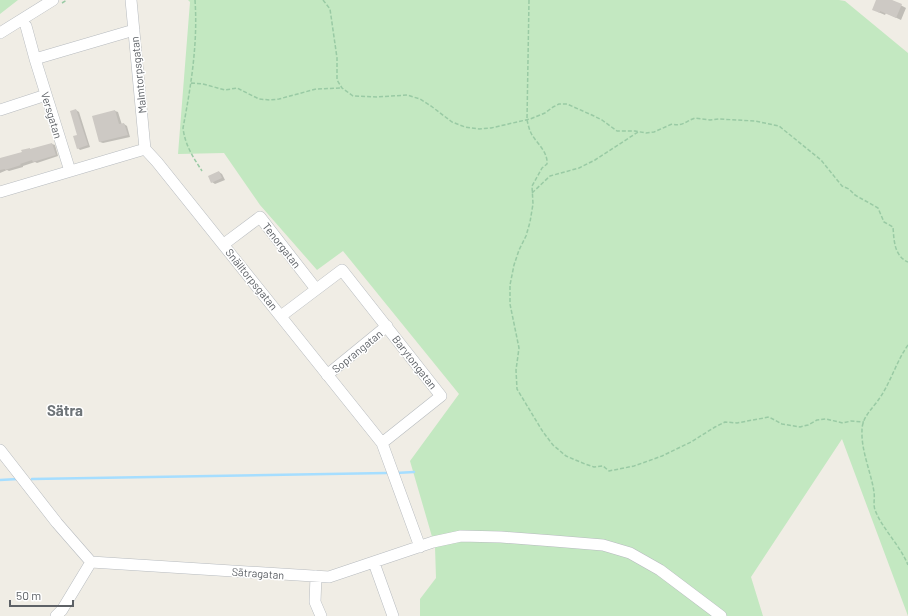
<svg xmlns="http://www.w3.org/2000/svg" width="908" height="616" viewBox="0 0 908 616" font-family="Barlow,sans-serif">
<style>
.green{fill:#c3e8c1}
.shadow{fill:#0003}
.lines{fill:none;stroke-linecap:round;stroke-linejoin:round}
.stream{stroke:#a6deff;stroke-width:2.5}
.building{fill:#cdc9c4}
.minor-casing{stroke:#b7bbbf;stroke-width:12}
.path{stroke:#99caa4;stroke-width:1.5;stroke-dasharray:4 2;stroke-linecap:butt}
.minor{stroke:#fff;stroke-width:11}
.labels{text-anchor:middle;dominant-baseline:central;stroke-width:3;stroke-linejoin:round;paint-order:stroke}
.street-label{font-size:11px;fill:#5d6166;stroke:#fff}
.district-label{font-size:15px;font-weight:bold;fill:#6e7478;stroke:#fff}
</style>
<rect width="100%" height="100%" fill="#f0ede5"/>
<path class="green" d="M0,0H18L0,14Z
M188,0H839L845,1L908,53V616L842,439L751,577L763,616H420V599L436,578L435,547L410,461L459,394L343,251L317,270L260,205L224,153L178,154L190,2Z"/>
<path class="shadow" d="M877,0H891L906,8L901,20L886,13L885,15L878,12Z
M76,110L79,112L90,147L80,150L78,148L79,135Z
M115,111L118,112L122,125L124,124L127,126L130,137L103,143L100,142Z
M52,144L55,145L58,156L37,163L35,162L23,166V167L9,171L7,170L0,173V159Z
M219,172L222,174L225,180L215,184L212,182Z"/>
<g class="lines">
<path class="stream" d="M396,473L414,472
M32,479L387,473
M0,480L18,479"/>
</g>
<path class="building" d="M876,0H892L902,4L896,18L880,11V13L872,10Z
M76,109L88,145L77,149L73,136L77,135L70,111Z
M115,110L119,124L124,123L128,135L99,142L92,116Z
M52,143L56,155L33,162L32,160L20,164L21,165L5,170V169L0,170V158L22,152L21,150L30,148V149Z
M219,171L222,178L211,183L208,176Z"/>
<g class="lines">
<defs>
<path id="minor" d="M131,0L145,149
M26,26L35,59L70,171
M0,33L53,0
M35,59L134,30
M0,110L46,95
M145,149L157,162L382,443L420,547
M0,192L145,149
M224,244L260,217L316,289
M281,316L342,270L441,396L382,443
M327,375L387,326
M0,450L57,523L91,562L62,610L56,616
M91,562L329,577L433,542L461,536L501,537L554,541L603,545L630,553L660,570L721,616
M374,563L393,616
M316,576L315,602L321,616"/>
</defs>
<use href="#minor" class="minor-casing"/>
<path class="path" d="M195,0C198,43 191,86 183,128C185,145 193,157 202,171
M323,0L330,9L337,58V80L342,88L353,96L377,97L407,95L420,99L431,106L452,122L465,127L479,129L491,128L530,119L545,113L553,107L559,104H567L594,116L602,120L617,131H635L646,133L654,132L672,124C682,127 686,121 695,118L710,120L719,119L755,121L779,126L821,160L842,186L849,189L855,195L878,208L884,222L893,227C894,240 894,256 908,262
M529,0L527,120C528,124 529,129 531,133C536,143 548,151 547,164L542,168L532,186L533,204L530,222L526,236L519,250L514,265L510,285V304L519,348L516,370L517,389L543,432L553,445L566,456L585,464L594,467L603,466L609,471L634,466L662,456L691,442L715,427L725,422L737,423L769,417L782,424L800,427L808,425L817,420L826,419L843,423L851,421L864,422
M62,3L67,0
M191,83L203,84L225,90L237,88L259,99L270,100L279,99L316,89L342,88
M532,193L550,176L579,168L595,160L638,132
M908,345C896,362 891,382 879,399C873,408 862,417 862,430C861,451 871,472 874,492C875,498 873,504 875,510C883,530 900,545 908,565"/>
<use href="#minor" class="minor"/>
</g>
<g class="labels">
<g class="street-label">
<text transform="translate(138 75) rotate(-96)">Malmtorpsgatan</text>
<text transform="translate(52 115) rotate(73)">Versgatan</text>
<text transform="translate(282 245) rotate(52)">Tenorgatan</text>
<text transform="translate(252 279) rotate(51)">Snälltorpsgatan</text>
<text transform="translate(357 351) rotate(-39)">Soprangatan</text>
<text transform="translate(415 362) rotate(52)">Barytongatan</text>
<text transform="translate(258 573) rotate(4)">Sätragatan</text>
</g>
<g class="district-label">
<text x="65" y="410">Sätra</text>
</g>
</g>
<path d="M10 600v6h63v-6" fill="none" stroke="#5d6166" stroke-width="2"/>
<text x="16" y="600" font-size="12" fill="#5d6166" stroke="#ffffff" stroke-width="3" paint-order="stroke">50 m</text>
</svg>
